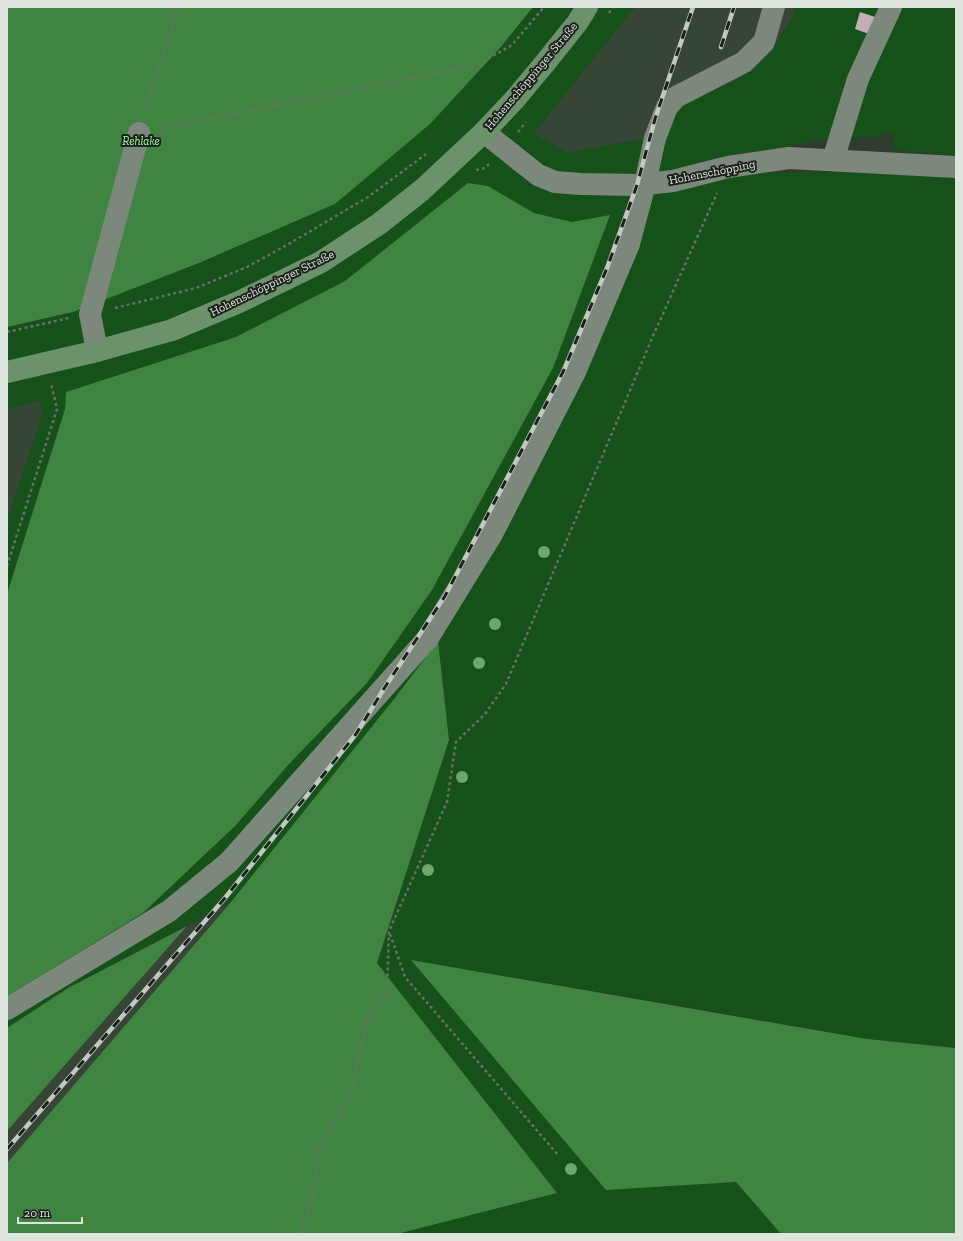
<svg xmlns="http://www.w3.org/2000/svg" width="963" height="1241" viewBox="0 0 963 1241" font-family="'Zilla Slab',serif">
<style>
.built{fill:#364535}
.green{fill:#155119}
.forest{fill:#3f8441}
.building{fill:#c2afb7}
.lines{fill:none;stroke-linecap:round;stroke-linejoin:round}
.path{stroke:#687167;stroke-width:2.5;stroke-dasharray:3 3;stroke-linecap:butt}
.minor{stroke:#7c887b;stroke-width:22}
.major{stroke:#6b926a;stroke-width:22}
.rail-casing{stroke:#c2c9c2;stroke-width:4.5}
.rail{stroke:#1b201b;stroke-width:3;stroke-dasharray:9;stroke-linecap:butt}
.tree{fill:#6fa66e}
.labels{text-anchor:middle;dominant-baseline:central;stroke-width:4;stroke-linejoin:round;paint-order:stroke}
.street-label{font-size:12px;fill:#dee5de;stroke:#1b201b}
.park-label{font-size:12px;font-style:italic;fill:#a2fea1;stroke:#1b201b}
</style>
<rect width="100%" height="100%" fill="#303a2f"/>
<path class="built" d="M635,7H794L792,19L774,46L759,63L734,82L708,90L649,138L569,153L533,134Z
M40,401L43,414L7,521V409Z
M231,902L7,1163V1131L187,926Z"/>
<path class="green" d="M533,7H635L533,134L569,153L649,138L680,105L708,90L734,82L759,63L774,46L792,19L794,7H956V156L896,150C892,145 893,140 895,134L886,133L879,137L830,139L803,143L784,148L737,154L733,173L832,172L936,176L956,178V1048L867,1039L660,1002L411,960L606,1190L736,1182L781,1234H397L557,1193L377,963L449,741L438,641L394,699L231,902L68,988L7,1028V996L63,962L143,913L235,826L289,764L367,683L432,590L553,368L609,216L572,222L534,213L488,186L468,183L345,281L236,337L66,392L65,409L7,594V521L43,414L40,401L7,409V327L73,312L199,263L335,204L500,48Z"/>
<path class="forest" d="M7,7H533L500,48L430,124L335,204L199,263L73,312L7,327Z
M468,183L488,186L534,213L572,222L610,215L553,368L432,590L367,683L289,764L235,826L143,913L63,962L7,996V594L65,409L66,392L236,337L345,281Z
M438,641L449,740L377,963L557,1193L397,1234H7V1163L231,902L394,699Z
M187,926L7,1131V1028L68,988Z
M411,960L867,1039L956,1048V1234H781L736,1182L606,1190Z"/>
<path class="building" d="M860,12L878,18L872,35L855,29Z"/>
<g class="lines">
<path class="path" d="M609,13L613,7
M145,113L178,7
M160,129L477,65L512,45L544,7
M518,132L526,122
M476,170L485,168L489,164
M115,308L196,288L247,267L287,245L368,197L426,154
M7,332L69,318
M7,566L57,409L51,383
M390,934L405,977L558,1155
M300,1234L312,1200L319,1151L352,1091L367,1021L387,990L389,931L447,802L456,742L485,714L506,684L653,336L717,193"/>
<path class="minor" d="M484,132L538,175L555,182L581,184L637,185L673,181L728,167L789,158L956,167
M833,160L858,79L891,7
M97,351L90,314L139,133
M7,1009L169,911L229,862L428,638L492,534L575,372L629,244L645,184L655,138L667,107L676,97L744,62L764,42L774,7"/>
<path class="major" d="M7,372L97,351L172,330L239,302L321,262L379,224L422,190L484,132L515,99L545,63L577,23L587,7"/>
<defs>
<path id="rail" d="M721,47L734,7
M7,1149L225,898L356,734L385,687L445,596L563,372L607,268L637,185L655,119L693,7"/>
</defs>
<use href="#rail" class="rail-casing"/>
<use href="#rail" class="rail"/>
</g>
<g class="tree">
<circle cx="544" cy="552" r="6"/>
<circle cx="495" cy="624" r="6"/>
<circle cx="479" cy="663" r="6"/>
<circle cx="462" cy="777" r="6"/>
<circle cx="428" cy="870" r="6"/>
<circle cx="571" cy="1169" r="6"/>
</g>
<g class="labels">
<g class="street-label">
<text transform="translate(531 76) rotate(-50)">Hohenschöppinger Straße</text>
<text transform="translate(712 172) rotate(-11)">Hohenschöpping</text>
<text transform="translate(272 283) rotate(-26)">Hohenschöppinger Straße</text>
</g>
<g class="park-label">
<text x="141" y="141">Rehlake</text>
</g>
</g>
<rect width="963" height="1241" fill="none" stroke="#dee5de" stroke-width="16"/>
<path d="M18 1217v6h64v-6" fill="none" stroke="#dee5de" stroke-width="2"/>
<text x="24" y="1217" font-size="12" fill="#dee5de" stroke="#1b201b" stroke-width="3" paint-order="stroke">20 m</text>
</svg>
